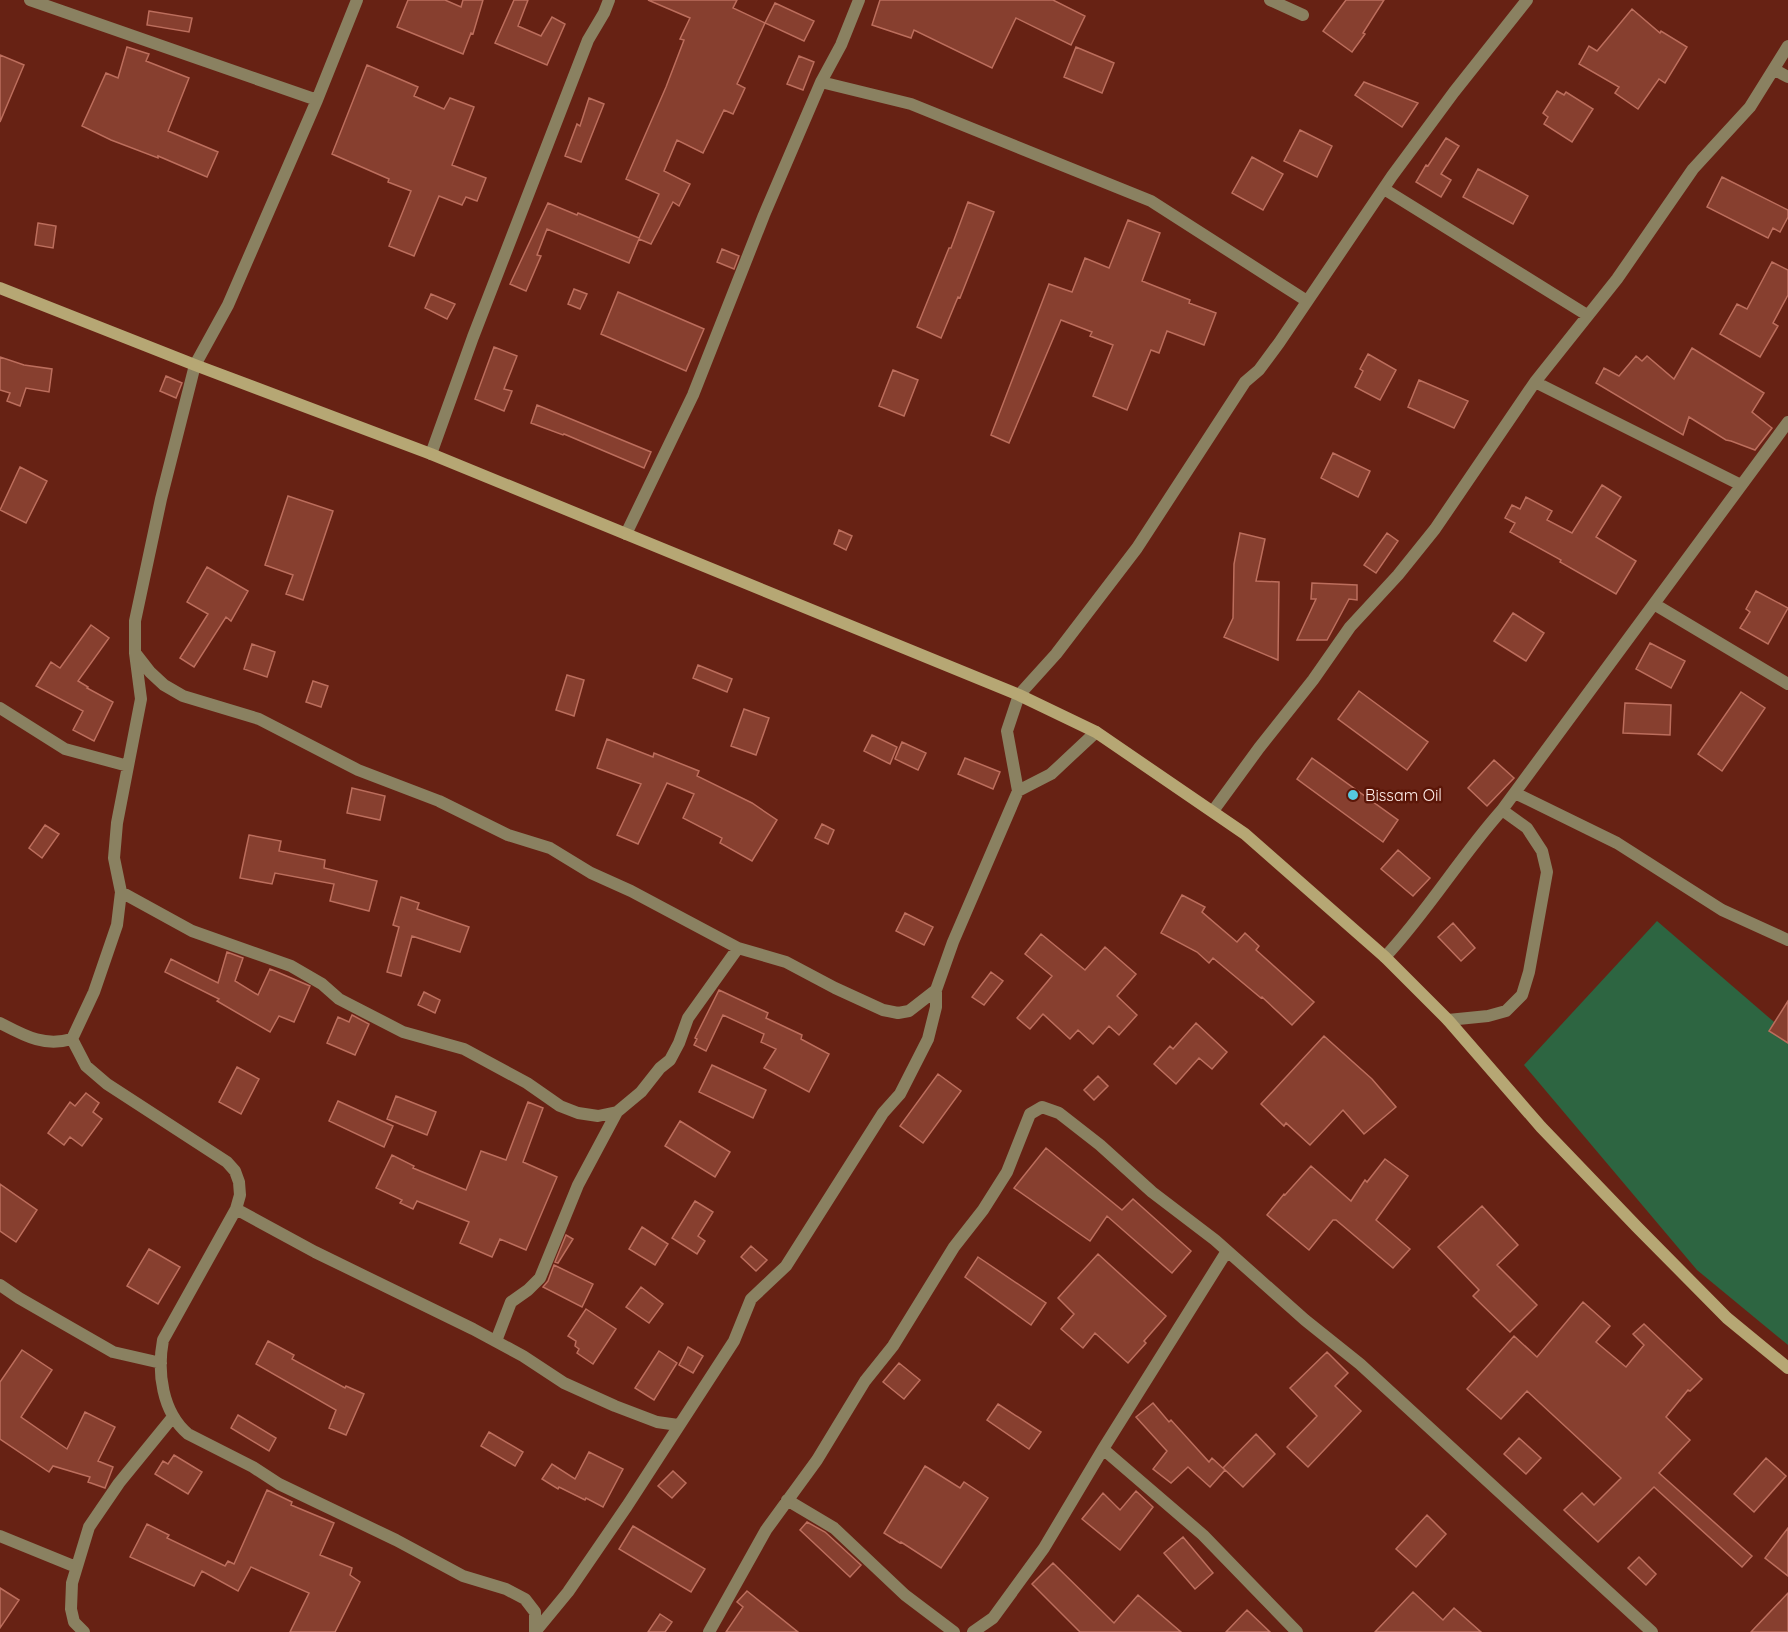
<svg xmlns="http://www.w3.org/2000/svg" width="1788" height="1632" viewBox="0 0 1788 1632" font-family="Quicksand,sans-serif">
<style>
.green{fill:#2d6541}
.building{fill:#873f2f;stroke:#bc6e5d;stroke-width:1.5}
.lines{fill:none;stroke-linecap:round;stroke-linejoin:round}
.minor{stroke:#8a8161;stroke-width:12}
.secondary{stroke:#b6a774;stroke-width:12}
.poi-dot{fill:#56c9e1;stroke:#5b1608;stroke-width:2}
.labels{text-anchor:middle;dominant-baseline:central;stroke-width:5;stroke-linejoin:round;paint-order:stroke}
.poi-label{font-size:16px;fill:#ffede9;stroke:#5b1608;text-anchor:start}
</style>
<rect width="100%" height="100%" fill="#672214"/>
<path class="green" d="M1657,921L1788,1034V1345L1697,1270L1524,1065Z"/>
<path class="building" d="M408,0H445L461,7L463,0H483L473,34L471,33L463,54L397,27Z
M514,0H528L518,26L541,36L552,17L565,24L547,65L495,43Z
M648,0H737L733,8L765,23L737,84L745,88L733,114L724,110L703,153L677,140L664,171L690,184L679,206L673,202L651,244L639,239L629,263L547,229L537,255L541,256L526,291L510,284L548,203L577,215L578,213L639,238L659,194L626,179L666,87L684,40L680,39L690,18Z
M880,0H1053L1085,16L1071,45L1016,18L992,68L914,30L911,38L872,25Z
M1346,0H1384L1363,33L1365,34L1352,52L1323,31Z
M775,3L814,21L804,41L765,23Z
M1632,9L1660,33L1661,31L1687,47L1665,83L1659,79L1638,109L1615,93L1619,87L1579,64L1589,46L1597,51Z
M149,11L192,18L189,32L147,25Z
M127,47L149,54L146,61L189,78L168,131L218,152L207,177L158,156V158L111,140L82,126L106,73L118,78Z
M1076,47L1114,63L1102,93L1064,77Z
M0,55L24,65L0,122Z
M799,56L814,62L803,90L787,84Z
M367,65L418,87L414,96L444,109L450,98L474,107L452,165L486,178L477,201L466,197L462,205L439,196L414,256L389,246L411,191L388,182L389,179L332,154Z
M1364,82L1418,103L1402,127L1355,95Z
M1557,91L1564,95L1566,92L1593,109L1572,142L1544,124L1548,117L1543,113Z
M589,98L604,104L581,162L565,156L577,124L580,126Z
M1300,130L1332,146L1317,177L1284,161Z
M1446,138L1459,146L1441,174L1451,180L1441,197L1416,182L1426,165L1428,166Z
M1252,157L1283,174L1263,210L1232,193Z
M1478,169L1528,196L1513,224L1463,197Z
M1722,177L1788,210V217L1780,232L1773,228L1768,238L1707,207Z
M968,202L994,212L960,298L958,297L941,338L917,327L949,248H951Z
M1128,220L1160,233L1142,281L1190,300L1189,303L1216,313L1204,345L1167,331L1159,353L1151,350L1127,410L1093,396L1113,345L1090,336L1092,332L1061,320L1009,443L991,435L1049,284L1072,292L1085,258L1109,268Z
M38,223L56,226L53,248L35,245Z
M722,249L739,256L734,269L717,262Z
M1772,262L1788,270V295L1773,323L1778,326L1760,357L1720,334L1737,304L1747,309Z
M574,289L587,294L580,309L568,304Z
M618,292L704,329L686,371L601,334Z
M431,294L455,304L447,319L425,308Z
M494,347L517,356L504,389L512,391L504,411L475,399Z
M1692,348L1764,393L1752,412L1772,428L1755,450L1731,441L1726,440L1689,417L1683,435L1596,383L1604,368L1619,376L1636,356L1642,361L1647,356L1674,379Z
M1368,354L1396,370L1380,400L1355,387L1363,371L1360,369Z
M0,357L24,365L52,369L49,392L26,388L20,406L7,401L10,393L0,390Z
M893,370L918,380L904,416L879,406Z
M166,376L182,383L176,398L160,391Z
M1419,380L1468,401L1454,428L1408,407Z
M537,405L651,452L644,468L564,434L563,435L531,423Z
M1333,453L1370,471L1358,497L1321,478Z
M20,467L47,481L26,523L0,510Z
M1602,485L1621,497L1596,537L1636,561L1616,594L1560,562L1561,560L1510,532L1515,523L1505,518L1512,505L1520,509L1526,497L1552,511L1547,520L1572,533Z
M288,496L333,511L303,600L286,594L293,575L265,565Z
M839,530L852,536L846,550L834,544Z
M1240,533L1265,539L1256,581L1279,582L1278,660L1224,637L1233,618L1234,564Z
M1387,533L1398,541L1376,573L1364,565Z
M207,567L248,591L231,621L226,617L194,667L180,658L208,614L187,602Z
M1312,583L1357,585V600L1349,599L1327,640H1297L1316,599H1311Z
M1756,591L1788,608L1768,644L1740,628L1750,612L1746,609Z
M1513,613L1544,633L1526,661L1494,641Z
M91,625L109,638L78,681L88,687L87,688L113,702L94,741L73,730L83,711L36,686L51,662L60,668Z
M1650,643L1685,661L1671,688L1636,669Z
M252,644L275,652L267,677L244,669Z
M698,665L732,679L727,692L693,678Z
M567,675L584,680L574,716L556,710Z
M313,681L328,686L321,707L306,702Z
M1359,691L1428,742L1407,770L1338,719Z
M1741,692L1765,708L1722,771L1698,754Z
M1625,703L1671,705L1670,735L1623,733Z
M744,709L769,718L756,755L731,746Z
M872,735L897,747L890,764L864,751Z
M607,739L653,757L654,753L699,771L697,776L752,803L777,820L752,861L720,843L722,838L683,818L694,794L667,783L638,844L617,835L641,784L597,768Z
M902,742L926,753L918,770L895,759Z
M965,758L1000,772L993,789L958,774Z
M1312,758L1398,820L1383,842L1297,779Z
M1494,760L1514,778L1487,806L1468,788Z
M352,788L385,796L380,820L347,813Z
M822,824L834,830L828,844L815,838Z
M45,825L59,834L42,858L29,848Z
M249,835L281,841L279,851L325,860L324,868L377,881L369,911L330,901L334,884L275,873L272,884L240,878Z
M1398,850L1430,878L1413,896L1381,869Z
M1182,895L1205,907L1202,912L1237,942L1245,933L1259,946L1256,950L1314,1002L1292,1025L1262,997L1261,998L1213,958L1209,963L1197,952L1161,933Z
M401,897L419,903L417,909L469,927L460,952L412,936L401,976L387,972L399,927L393,925Z
M905,913L933,927L924,945L896,931Z
M1453,923L1475,948L1461,961L1438,937Z
M1041,934L1085,970L1105,947L1136,974L1117,996L1137,1015L1119,1035L1109,1026L1093,1044L1078,1030L1070,1039L1043,1014L1030,1029L1017,1018L1052,976L1025,954Z
M227,952L243,958L235,981L258,995L270,969L310,986L294,1022L279,1016L270,1032L217,1001L219,999L165,972L171,959L218,983Z
M991,972L1003,981L984,1005L972,997Z
M719,990L768,1013L766,1018L802,1035L801,1039L829,1054L809,1092L764,1068L776,1049L761,1042L764,1034L723,1015L706,1051L694,1045L697,1039L695,1038Z
M424,992L440,1000L435,1013L418,1005Z
M1788,1001V1043L1769,1031Z
M352,1015L369,1024L355,1055L327,1043L338,1017L349,1022Z
M1196,1023L1227,1052L1212,1069L1199,1058L1176,1084L1154,1064L1170,1046L1173,1049Z
M1324,1036L1372,1079L1396,1107L1364,1134L1343,1110L1310,1145L1286,1123L1284,1126L1261,1104Z
M712,1065L766,1090L753,1118L699,1092Z
M237,1067L259,1079L241,1114L219,1102Z
M938,1074L961,1091L923,1143L900,1126Z
M1098,1076L1108,1086L1094,1100L1084,1090Z
M86,1093L99,1103L93,1112L102,1119L82,1146L70,1137L64,1145L48,1133L70,1102L75,1106Z
M396,1096L436,1112L427,1135L387,1119Z
M338,1101L393,1126L384,1147L329,1121Z
M528,1102L543,1108L523,1162L557,1177L526,1250L500,1239L492,1257L460,1243L469,1222L417,1201L413,1209L400,1203L402,1200L376,1188L392,1155L414,1166L413,1168L466,1190L481,1151L506,1160Z
M680,1121L730,1152L715,1177L665,1146Z
M1046,1148L1122,1210L1133,1199L1191,1251L1172,1273L1107,1216L1090,1241L1014,1188Z
M1385,1159L1408,1176L1376,1220L1410,1249L1393,1268L1336,1220H1333L1309,1250L1267,1215L1284,1194L1285,1195L1311,1166L1351,1201L1365,1180L1367,1182Z
M0,1184L37,1210L16,1242L0,1231Z
M695,1201L713,1212L698,1236L705,1241L697,1254L672,1238Z
M1482,1206L1518,1245L1497,1265L1537,1305L1510,1332L1473,1296L1479,1290L1438,1247Z
M642,1227L668,1244L655,1265L629,1249Z
M566,1235L573,1239L558,1263L555,1262Z
M751,1246L767,1260L756,1271L741,1257Z
M149,1249L180,1267L158,1304L127,1286Z
M1098,1254L1166,1316L1144,1341L1146,1343L1128,1363L1095,1333L1083,1348L1061,1329L1074,1314L1058,1298Z
M978,1257L1046,1303L1031,1325L965,1277Z
M554,1265L593,1284L582,1307L543,1287L548,1281Z
M641,1287L663,1304L649,1323L626,1307Z
M1583,1302L1610,1326L1596,1342L1626,1367L1644,1345L1633,1334L1644,1324L1702,1379L1690,1391L1688,1390L1666,1417L1690,1440L1659,1473L1752,1556L1742,1567L1654,1487L1598,1542L1564,1510L1582,1493L1594,1505L1621,1478L1527,1391L1501,1419L1467,1389L1514,1336L1537,1357Z
M586,1309L616,1329L593,1364L577,1353L579,1349L575,1346L576,1341L568,1336Z
M268,1341L294,1355L292,1359L345,1388L346,1386L364,1394L346,1435L329,1428L336,1410L256,1364Z
M688,1347L703,1356L693,1373L679,1365Z
M22,1350L52,1370L21,1417L67,1449L85,1412L115,1427L98,1461L113,1467L105,1488L88,1482L90,1477L53,1466L49,1472L0,1439V1382Z
M659,1351L677,1363L654,1400L635,1388Z
M1327,1352L1348,1373L1335,1386L1361,1411L1308,1467L1287,1447L1317,1416L1290,1388Z
M899,1363L920,1380L904,1399L883,1382Z
M1153,1403L1169,1422L1171,1420L1209,1462L1212,1458L1225,1470L1210,1487L1188,1467L1171,1483L1153,1469L1167,1451L1136,1417Z
M998,1404L1041,1432L1029,1449L987,1420Z
M238,1415L276,1438L269,1451L231,1428Z
M489,1432L523,1452L515,1466L481,1446Z
M1256,1434L1275,1454L1243,1487L1223,1468Z
M1519,1438L1541,1458L1526,1474L1504,1454Z
M589,1452L623,1469L603,1507L586,1498L585,1500L559,1487L558,1489L542,1479L552,1464L575,1479Z
M174,1455L202,1472L188,1494L155,1474L163,1461L168,1464Z
M1766,1458L1786,1476L1754,1512L1734,1494Z
M925,1466L960,1488L964,1482L988,1498L941,1568L901,1542L900,1543L884,1533Z
M673,1471L686,1483L672,1498L658,1486Z
M267,1490L292,1502L291,1505L334,1523L320,1555L352,1568L350,1575L360,1582L335,1632H290L309,1593L251,1567L238,1591L202,1571L194,1586L130,1557L147,1524L169,1535L167,1538L225,1566L228,1561L234,1564Z
M1136,1491L1153,1507L1120,1550L1082,1519L1103,1493L1120,1510Z
M1427,1515L1446,1534L1416,1567L1396,1549Z
M807,1522L825,1532L861,1565L850,1577L800,1530Z
M633,1526L705,1569L691,1592L619,1549Z
M1788,1528V1576L1765,1558Z
M1183,1537L1213,1573L1195,1589L1164,1553Z
M1639,1557L1656,1574L1646,1585L1628,1568Z
M1053,1563L1114,1623L1138,1595L1181,1632H1080L1032,1584Z
M0,1588L19,1600L0,1628Z
M747,1591L798,1632H726L743,1607L737,1602Z
M1413,1592L1443,1620L1454,1608L1481,1632H1375Z
M1788,1593V1632H1751Z
M1247,1610L1270,1632H1226Z
M660,1614L672,1622L665,1632H648Z"/>
<g class="lines">
<path class="minor" d="M30,0L317,100
M1270,0L1303,15
M1775,70L1788,77
M821,82L911,104L1151,201L1307,301
M1384,189L1587,315
M1535,382L1741,485
M431,454L473,337L588,40L604,13L609,0
M626,534L693,395L764,215L821,82L841,45L859,0
M1654,604L1788,684
M136,654L150,672L164,685L183,696L259,719L358,770L439,801L508,835L550,848L591,873L631,891L738,948L786,962L835,988L883,1010L898,1013L909,1011L936,990
M0,708L65,749L128,766
M1018,791L1007,731L1019,695L1056,654L1137,548L1245,382L1259,370L1279,343L1392,176L1454,92L1527,0
M1515,793L1617,843L1722,910L1788,940
M1213,811L1259,748L1313,680L1350,627L1398,575L1435,529L1535,382L1617,279L1693,169L1750,107L1788,46
M121,892L192,931L291,966L322,984L339,999L403,1032L464,1049L527,1083L560,1106L578,1113L598,1116L617,1112L641,1092L660,1068L670,1060L679,1043L688,1018L738,948
M1385,957C1428,911 1460,857 1502,810L1788,422
M1448,1020L1488,1016L1506,1011L1522,995L1529,972L1547,872L1542,851L1527,828L1502,810
M0,1023C25,1036 44,1047 72,1039L94,992L117,925L121,892L114,858L117,823L141,699L135,653V621L161,499L195,365L228,305L317,100L357,0
M72,1039L86,1066L107,1084L227,1162L235,1171L239,1182L240,1195L236,1209L163,1340C157,1372 162,1412 188,1434L253,1467L279,1484L396,1540L463,1576L506,1589L525,1599L535,1612V1632
M236,1209L315,1252L473,1329L523,1356L564,1383L615,1406L657,1422L678,1425
M0,1285L19,1298L113,1352L161,1363
M496,1341L511,1302L528,1290L540,1278L578,1185L617,1112
M1103,1449L1203,1535L1297,1632
M787,1500L834,1528L905,1595L954,1632
M0,1536L76,1567
M84,1632L74,1622L71,1609L72,1583L89,1527L119,1483L172,1418
M535,1632L568,1592L627,1506L734,1341L751,1299L786,1266L883,1113L900,1094L928,1039L936,1007V990L953,942L1018,791L1051,774L1096,732
M709,1632L766,1530L817,1460L865,1381L893,1346L954,1247L983,1210L1007,1172L1030,1114L1042,1107L1059,1113L1100,1145L1152,1192L1215,1240L1305,1320L1360,1364L1652,1632
M973,1632L993,1618L1044,1548L1103,1449L1227,1251"/>
<path class="secondary" d="M0,288L195,365L431,454L1019,695L1096,732L1245,834L1385,957L1448,1020L1541,1127L1637,1227L1727,1318L1788,1368"/>
</g>
<circle class="poi-dot" cx="1353" cy="795" r="6"/>
<g class="labels">
<g class="poi-label">
<text x="1365" y="795">Bissam Oil</text>
</g>
</g>
</svg>
